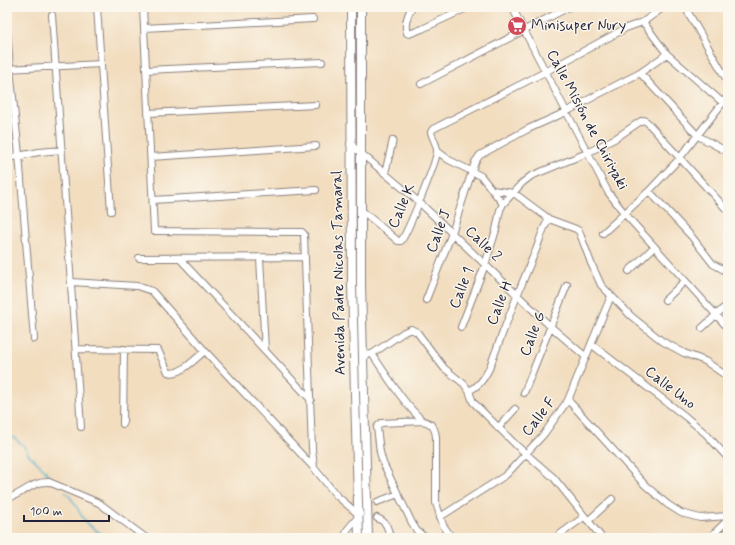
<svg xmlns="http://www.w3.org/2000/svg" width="735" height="545" viewBox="0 0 735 545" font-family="Mynerve,sans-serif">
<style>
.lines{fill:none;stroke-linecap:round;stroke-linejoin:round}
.stream{stroke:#4db2cc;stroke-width:1.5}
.minor-casing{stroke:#8a807d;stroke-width:8}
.tertiary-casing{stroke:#8a807d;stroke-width:10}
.minor{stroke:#fff;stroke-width:6}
.tertiary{stroke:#fff;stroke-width:8}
.labels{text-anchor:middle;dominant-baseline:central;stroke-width:3;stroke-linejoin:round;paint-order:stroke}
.poi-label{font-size:15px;fill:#22223b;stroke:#fbf7ec;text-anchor:start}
.street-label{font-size:15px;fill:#22223b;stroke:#fbf7ec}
</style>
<rect width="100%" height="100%" fill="#fbf7ec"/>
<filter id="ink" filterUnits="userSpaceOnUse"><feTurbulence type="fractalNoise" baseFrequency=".025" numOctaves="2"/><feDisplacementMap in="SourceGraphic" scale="8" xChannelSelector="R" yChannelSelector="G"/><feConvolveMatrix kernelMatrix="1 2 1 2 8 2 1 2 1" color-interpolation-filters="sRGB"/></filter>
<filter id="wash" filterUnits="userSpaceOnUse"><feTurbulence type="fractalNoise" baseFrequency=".012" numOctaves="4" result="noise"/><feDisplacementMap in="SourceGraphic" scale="16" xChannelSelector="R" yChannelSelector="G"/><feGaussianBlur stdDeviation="0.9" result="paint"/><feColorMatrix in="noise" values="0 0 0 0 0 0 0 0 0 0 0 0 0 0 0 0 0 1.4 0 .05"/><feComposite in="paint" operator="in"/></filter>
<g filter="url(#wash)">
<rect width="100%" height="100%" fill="#f2ddbf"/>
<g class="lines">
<path class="stream" d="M7,432L24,446L29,455L43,468L52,480
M65,492C74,499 77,509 83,518C89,527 100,533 108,538"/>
</g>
</g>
<g filter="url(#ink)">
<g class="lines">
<defs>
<path id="minor" d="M97,7L111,211
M143,7L154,231L302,232L304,234L312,449L314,468
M412,7C408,14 404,25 407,33L409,34L422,29L469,7
M512,7L608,192L625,214L728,328
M685,7L728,82
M52,15L81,427
M643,22L667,54L722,102
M144,28L313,19
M7,30L10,69L19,155L34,339
M7,69L101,64
M146,70L322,62
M640,73L698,136L728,152
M421,84L569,7
M148,113L316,105
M350,144L419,202L550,326L586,357
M437,151L449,160L481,176L503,204
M151,157L316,146
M7,158L39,152L62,150
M385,173L393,140
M492,190L514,193L549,219L576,229L579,231L591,263L601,285L631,316L662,341L684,353L705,361L728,377
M649,191L692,237L713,264L728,272
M153,200L316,190
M360,209L398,241H401C407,234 436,163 437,152C438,146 432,138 431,132L433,129L545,72L626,28L643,22L664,7
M603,233L649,191L679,159L728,96
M139,258L305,257
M179,258L311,400
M260,258L265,350
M629,271L654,247
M71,282L137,286L152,291L205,351L314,468L337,496L358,514H360
M426,300L452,233L475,162L480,155L528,129L566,112L595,96L640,73L667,54
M665,300L685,281
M461,327L485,265L496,230L500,210L503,204L522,183L531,176L587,153L616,138L641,121L644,120L647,122L728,211
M702,328L728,304
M591,344L686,417L706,434L728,458
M76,349L158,350L168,372C179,377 196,358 205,351
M372,354L404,332L411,329L417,332L444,368L464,384L469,391L473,402L516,445L554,478L602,538
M363,355L372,354C388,377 402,402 423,421
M469,391C479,386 484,379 489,369C504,329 519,289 536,250C540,240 542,229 549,219
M524,393L567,285
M568,400L645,485L667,504L681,513L700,518L728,516
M123,424L124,349
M498,428L515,409
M7,498C23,495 31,481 49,482L99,503L146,538
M377,502L398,494
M440,517L506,475L544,434L568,400L611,296
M377,518C387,522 388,528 390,538
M588,521L612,499
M559,535L584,517
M345,538L347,530L358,517
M426,538L417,531L412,523L383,463L380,452L377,427L381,423L423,421C432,423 435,428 436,437V503L443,525L452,538
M709,538L728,520"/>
<path id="tertiary" d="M351,7L352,285L359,538
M361,7V285L368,538"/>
</defs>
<use href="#minor" class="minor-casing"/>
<use href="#tertiary" class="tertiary-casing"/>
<use href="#minor" class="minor"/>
<use href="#tertiary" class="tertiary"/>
</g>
</g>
<defs>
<symbol id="supermarket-disc" viewBox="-11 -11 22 22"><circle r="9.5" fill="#d1495b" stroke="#fbf7ec"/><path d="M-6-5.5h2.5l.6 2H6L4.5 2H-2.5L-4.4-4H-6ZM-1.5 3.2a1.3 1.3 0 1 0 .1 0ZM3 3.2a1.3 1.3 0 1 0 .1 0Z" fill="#fff"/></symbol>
</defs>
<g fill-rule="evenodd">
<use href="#supermarket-disc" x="506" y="15" width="22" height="22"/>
</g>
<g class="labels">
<g class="poi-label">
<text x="531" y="26">Minisuper Nury</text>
</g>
<g class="street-label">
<text transform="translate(587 120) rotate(62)">Calle Misión de Chiriyaki</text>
<text transform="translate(402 206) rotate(-67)">Calle K</text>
<text transform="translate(439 231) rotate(-70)">Calle J</text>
<text transform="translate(483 244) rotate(44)">Calle 2</text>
<text transform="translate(339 273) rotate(-91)">Avenida Padre Nicolas Tamaral</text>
<text transform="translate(462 288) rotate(-69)">Calle 1</text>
<text transform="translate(500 303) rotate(-69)">Calle H</text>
<text transform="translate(533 334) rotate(-69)">Calle G</text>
<text transform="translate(670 388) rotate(38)">Calle Uno</text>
<text transform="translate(539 417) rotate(-52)">Calle F</text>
</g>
</g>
<rect width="735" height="545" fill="none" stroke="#fbf7ec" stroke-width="24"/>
<path d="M24 515v6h85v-6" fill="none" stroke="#22223b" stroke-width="2"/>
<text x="30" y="515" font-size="12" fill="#22223b" stroke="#fbf7ec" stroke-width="3" paint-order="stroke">100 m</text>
</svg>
